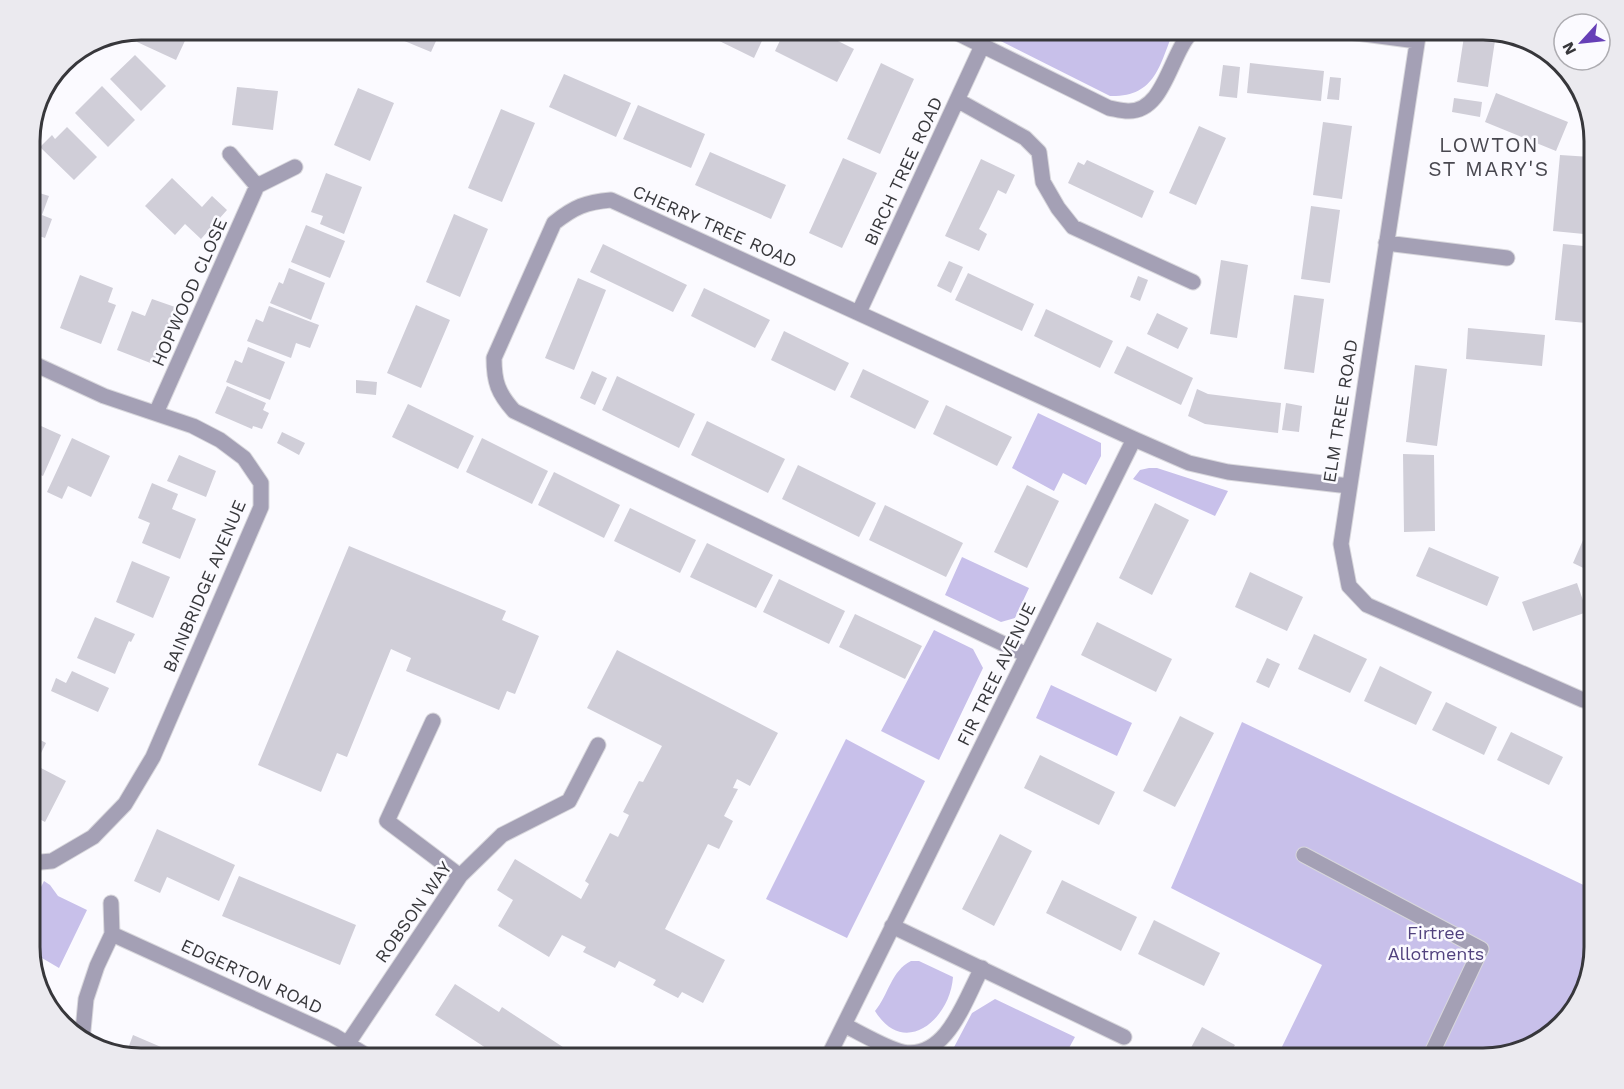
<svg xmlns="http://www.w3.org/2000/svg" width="1624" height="1089" viewBox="0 0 1624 1089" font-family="'Work Sans',sans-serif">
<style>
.green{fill:#c8c0ea}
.building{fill:#d0ced8}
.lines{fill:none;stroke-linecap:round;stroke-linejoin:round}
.minor-casing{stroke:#d8d7dc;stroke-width:17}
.minor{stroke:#a4a0b5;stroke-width:15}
.labels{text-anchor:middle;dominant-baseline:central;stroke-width:5;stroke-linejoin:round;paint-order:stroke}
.street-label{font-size:18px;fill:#37373b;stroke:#fbfaff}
.park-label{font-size:18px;fill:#51427e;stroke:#fbfaff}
.quarter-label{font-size:21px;letter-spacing:1.5px;fill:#494850;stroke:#fbfaff}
.rim{fill:none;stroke:#37373b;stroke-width:3}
</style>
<rect width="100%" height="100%" fill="#fbfaff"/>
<path class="green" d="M979,30H1174C1159,66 1156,97 1110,96Z
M1038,413L1101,443V456L1086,485L1063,473L1054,491L1012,468Z
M1149,468H1157L1228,491L1215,516L1133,479L1140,470Z
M962,557L1029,588L1015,618L1001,622L945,595Z
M934,630L973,649L983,668L939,760L881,731Z
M1051,685L1132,723L1117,756L1036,718Z
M1242,722L1594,890V948L1575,1010L1538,1044L1483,1059H1276L1322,965L1171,888Z
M846,739L925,781L847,938L766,899Z
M44,881L50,885L58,896L87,910L59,968L30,951V909Z
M911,961H919L953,977C950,1020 904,1058 875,1011C889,994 891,971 911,961Z
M995,999L1075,1037L1063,1059H944L952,1051L972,1013Z"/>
<path class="building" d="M142,30H190L176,60L137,42Z
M362,30H393L388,41Z
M406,30H441L431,52L402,40Z
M697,30H767L754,58Z
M785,30H816L854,49L837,82L775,51Z
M1465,30H1483L1496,34L1488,87L1457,82Z
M135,55L166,86L141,111L110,79Z
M881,63L914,79L880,154L847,139Z
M1250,63L1324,71L1321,101L1247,93Z
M1223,65L1240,67L1237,98L1219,96Z
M564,74L631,103L616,137L549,107Z
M1330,77L1341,78L1339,100L1327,99Z
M102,86L135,120L108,147L75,113Z
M237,87L278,91L273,130L232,125Z
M358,88L394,103L370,161L334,145Z
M1496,93L1568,122L1556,151L1485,122Z
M1454,98L1482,102L1480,117L1452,112Z
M638,105L705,134L691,168L623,139Z
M501,109L535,123L502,202L468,188Z
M1323,122L1352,126L1342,199L1313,195Z
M1199,126L1226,138L1196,205L1169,193Z
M67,127L97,157L74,180L40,147L52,135L55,139Z
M710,152L786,185L771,219L695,185Z
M1560,155L1591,157L1584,234L1553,231Z
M843,158L877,173L842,248L809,233Z
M981,159L1015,175L1006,194L998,190L989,209L979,229L987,234L979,251L945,236Z
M1087,160L1154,191L1142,218L1068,183L1078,162L1084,165Z
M326,173L362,187L344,234L320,224L323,216L311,212Z
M30,176L37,178L33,191L49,196L42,215L52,219L45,238L30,233Z
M172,178L202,207L212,196L227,210L201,239L185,224L175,235L145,206Z
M1311,206L1340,210L1330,283L1301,279Z
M454,214L488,229L460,297L426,282Z
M306,225L345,241L330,278L291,262Z
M603,244L687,285L673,312L590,272Z
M1563,244L1594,247L1586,323L1555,320Z
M1221,260L1248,265L1237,338L1210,334Z
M949,261L963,267L951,293L937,286Z
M289,268L325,283L311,320L270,303L279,282L283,284Z
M968,273L1034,304L1022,331L955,300Z
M80,275L113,288L108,302L116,305L101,344L60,328Z
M1138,276L1148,280L1140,301L1130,297Z
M578,278L606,290L574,370L545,358Z
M704,288L770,320L755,348L691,316Z
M1294,295L1324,299L1314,373L1284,369Z
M152,299L175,307L153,364L117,350L132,311L145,316Z
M416,305L450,320L421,388L387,373Z
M269,306L319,325L310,348L296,343L291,358L247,341L256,319L263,322Z
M1046,309L1113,341L1100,368L1034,336Z
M1157,313L1188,328L1178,349L1147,334Z
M1468,328L1545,335L1542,366L1466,359Z
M784,331L849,363L835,391L771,360Z
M1127,346L1193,378L1181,405L1114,373Z
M248,347L285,362L270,400L226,382L235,360L242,363Z
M1415,365L1447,369L1437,446L1406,442Z
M863,369L929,401L915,429L850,397Z
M592,371L607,378L595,405L580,398Z
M617,376L695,414L679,448L602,410Z
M356,380L377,382L376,395L356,393Z
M227,386L266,403L263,410L269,413L262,429L253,426L252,429L215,413Z
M1197,389L1208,394L1281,403L1278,433L1205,424L1188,416Z
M1286,403L1302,406L1299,432L1282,430Z
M408,404L474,436L458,469L392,437Z
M946,405L1012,437L997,466L933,434Z
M30,421L61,435L43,476L30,471Z
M707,421L785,459L768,493L691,455Z
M282,432L305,443L299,455L277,443Z
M72,438L110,456L91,497L68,486L62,499L47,492Z
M482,438L548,471L532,504L466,472Z
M1403,454L1434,455L1435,531L1404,532Z
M179,455L216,471L206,497L167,481Z
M798,465L876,503L859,537L782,499Z
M554,472L620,505L604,538L538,505Z
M152,483L178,494L172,509L196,519L180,559L142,543L150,523L138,518Z
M1027,485L1059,501L1027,568L994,552Z
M1155,503L1189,520L1152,595L1119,578Z
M885,505L963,543L946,577L869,540Z
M630,508L696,540L680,573L614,541Z
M1594,515V573L1573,563Z
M30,533L38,538L30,551Z
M707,543L773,575L756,608L690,577Z
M349,546L506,611L502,620L539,636L515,694L507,691L499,710L406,671L411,658L391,649L347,757L337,753L321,792L258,765Z
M1429,547L1499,577L1487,606L1416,576Z
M30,558L39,563L30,579Z
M132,561L170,577L153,618L116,602Z
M1250,572L1303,597L1287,631L1235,607Z
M779,579L845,611L829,644L763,612Z
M1577,583L1587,612L1533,631L1522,602Z
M855,614L922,646L905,679L839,647Z
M95,617L135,634L131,642L129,641L115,674L77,658Z
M1097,622L1172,659L1156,692L1081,655Z
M1314,634L1367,659L1350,693L1298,669Z
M617,650L778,733L750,786L737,779L733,788L738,789L724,816L733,821L719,849L708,844L665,929L725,960L703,1003L682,992L678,998L653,985L656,980L619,961L615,968L583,952L586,947L562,935L549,957L498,926L513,900L497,890L515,859L581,899L589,884L585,881L610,833L618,837L629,815L623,812L639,781L643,782L662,746L587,708Z
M1267,658L1280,664L1269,688L1256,682Z
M1380,666L1432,692L1416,725L1364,701Z
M72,671L109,688L98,712L51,691L56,678L66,683Z
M1446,702L1497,727L1484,755L1432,730Z
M1180,716L1214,733L1175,807L1143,791Z
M1511,732L1563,757L1549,785L1497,760Z
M35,737L46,743L37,761L30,758V746Z
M1040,755L1115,792L1099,825L1024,788Z
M1594,766V790L1586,769Z
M39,767L66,781L45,822L30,814V783Z
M157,829L235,865L219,901L167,877L160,893L134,881Z
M1000,834L1032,851L994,926L962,909Z
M239,876L356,925L340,965L222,916Z
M1062,880L1137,917L1121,951L1046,913Z
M1154,920L1220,953L1204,986L1138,954Z
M455,984L499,1012L502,1007L572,1053L568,1059H516L509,1055L507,1059H503L435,1015Z
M1202,1027L1235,1045L1227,1059H1185Z
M133,1035L189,1059H141L126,1054Z"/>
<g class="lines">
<defs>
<path id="minor" d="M951,30L1109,108C1115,109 1122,111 1128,111C1166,112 1170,50 1194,30
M1334,30L1417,41
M1419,30L1341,544L1349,586L1367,605L1583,700L1594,696
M60,69L68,59
M957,100L1025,138L1039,152L1043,182L1058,208L1073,227L1193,282
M230,154L257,186
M1386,243L1507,258
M859,312L982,46
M30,362L104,396L193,426L220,440L244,458L261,483V507L153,757L125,804L93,837L52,861L30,863
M156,413L257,186L295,167
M1027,655L514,411C498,393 494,382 494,358L554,223C574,207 586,202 611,200L1134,439L1189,463L1228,472L1349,486
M433,721L387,821L460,876
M1304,855L1481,949L1429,1059
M111,903L112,934
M892,926L1124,1037
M844,1025C859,1032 887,1049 903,1052C947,1060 965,999 982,968
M82,1041L86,999L97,966L112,934L333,1035L372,1059
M348,1043L460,876L502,835L569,801L598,745
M827,1059L1134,439"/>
</defs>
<use href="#minor" class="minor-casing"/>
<use href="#minor" class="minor"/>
</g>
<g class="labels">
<g class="street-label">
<text transform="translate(903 171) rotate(-65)">BIRCH TREE ROAD</text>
<text transform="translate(715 226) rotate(24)">CHERRY TREE ROAD</text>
<text transform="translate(189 292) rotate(-66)">HOPWOOD CLOSE</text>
<text transform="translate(1340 411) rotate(-81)">ELM TREE ROAD</text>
<text transform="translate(204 586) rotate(-67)">BAINBRIDGE AVENUE</text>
<text transform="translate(996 674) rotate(-64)">FIR TREE AVENUE</text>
<text transform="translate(413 912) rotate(-55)">ROBSON WAY</text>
<text transform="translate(252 976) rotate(25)">EDGERTON ROAD</text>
</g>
<g class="park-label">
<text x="1436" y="932">Firtree<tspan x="1436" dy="21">Allotments</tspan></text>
</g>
<g class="quarter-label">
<text x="1489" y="144">LOWTON<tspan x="1489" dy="24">ST MARY'S</tspan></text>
</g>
</g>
<path d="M0 0H1624V1089H0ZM141 40H1483A101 101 0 0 1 1584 141V947A101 101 0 0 1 1483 1048H141A101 101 0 0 1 40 947V141A101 101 0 0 1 141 40Z" fill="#ebeaef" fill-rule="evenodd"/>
<path class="rim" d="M141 40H1483A101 101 0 0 1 1584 141V947A101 101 0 0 1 1483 1048H141A101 101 0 0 1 40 947V141A101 101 0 0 1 141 40Z"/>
<g transform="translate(1582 42) rotate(243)"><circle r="28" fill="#fbfaff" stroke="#adacb1" stroke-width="1.5"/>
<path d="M0-4.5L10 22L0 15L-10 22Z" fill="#663fb7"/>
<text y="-9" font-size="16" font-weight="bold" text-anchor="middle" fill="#37373b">N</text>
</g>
</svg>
